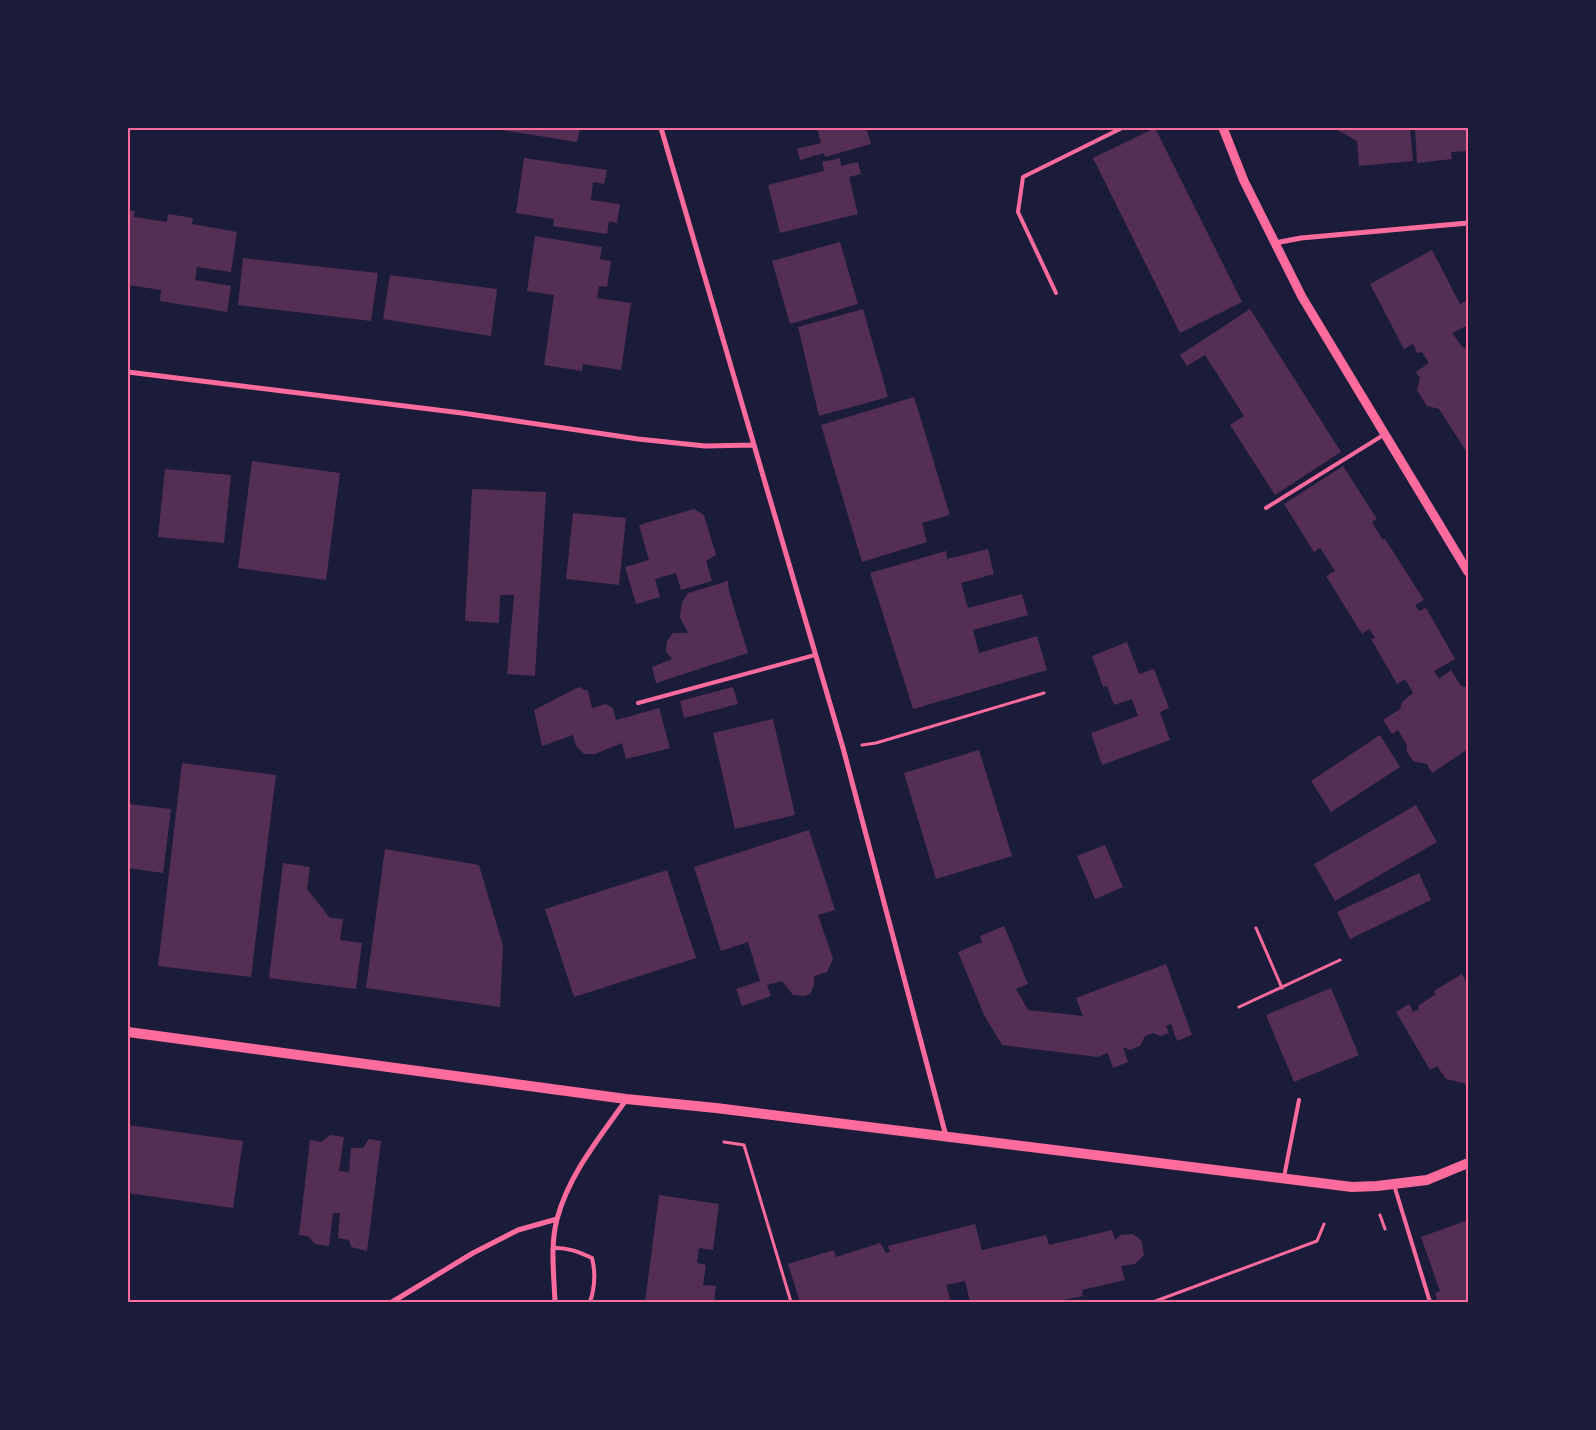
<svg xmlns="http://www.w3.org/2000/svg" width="1596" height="1430" viewBox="0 0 1596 1430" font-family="'IBM Plex Serif',serif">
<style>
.building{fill:#542f53}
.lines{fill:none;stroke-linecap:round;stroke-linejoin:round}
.path{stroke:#ff6b9d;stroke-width:3}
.service{stroke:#ff6b9d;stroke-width:4}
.minor{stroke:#ff6b9d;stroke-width:5}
.tertiary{stroke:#ff6b9d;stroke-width:9}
.secondary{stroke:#ff6b9d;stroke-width:10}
.neatline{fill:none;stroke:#ff6b9d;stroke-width:2}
</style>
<rect width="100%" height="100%" fill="#1b1b3a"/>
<path class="building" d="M502,128H580L577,142L502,130Z
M817,128H866L871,144L825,157L824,153L800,160L797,149L821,143Z
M1155,128L1242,302L1180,333L1093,158Z
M1334,128H1410L1413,161L1359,166L1357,141Z
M1415,128H1468V151L1451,152L1452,159L1417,163Z
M524,158L607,170L604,184L593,182L591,200L620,204L617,223L609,221L607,234L553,226L554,219L516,213Z
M840,158L841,166L858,162L861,174L849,177L858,214L780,233L768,185L824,171L822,162Z
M128,210L135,211L134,217L167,222L168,214L193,218L192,224L237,232L231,272L197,267L195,280L231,286L227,312L160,301L161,290L128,285Z
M535,236L602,247L600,259L611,261L607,287L599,286L597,298L631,303L621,370L583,364L582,371L544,365L554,295L527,291Z
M840,242L858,304L790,324L772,261Z
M1432,250L1460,304L1468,300V325L1452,333L1464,349L1468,346V454L1439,409L1427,406L1417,390L1420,378L1416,372L1429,363L1422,352L1417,353L1413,344L1404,349L1370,284Z
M243,258L378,273L371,321L238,305Z
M390,275L497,289L491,336L383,319Z
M863,309L888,397L819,416L798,327Z
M1250,309L1341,452L1275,495L1230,425L1244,416L1205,355L1187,366L1180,355Z
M914,397L950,515L922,523L927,542L862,562L821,425Z
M252,461L340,473L326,580L238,568Z
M1343,466L1377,519L1372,522L1383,540L1385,539L1424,600L1415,605L1419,611L1426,608L1455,659L1434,671L1439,679L1451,670L1461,686L1468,687V749L1432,773L1427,764L1413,761L1406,750L1407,745L1398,730L1392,734L1383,720L1400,709L1402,702L1413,693L1405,679L1397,684L1371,639L1375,638L1369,629L1362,634L1326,576L1335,571L1320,548L1314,552L1284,504Z
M165,469L231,475L224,543L158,537Z
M472,489L546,492L535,676L507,674L514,595H500L499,623L465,621Z
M694,509L704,515L716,555L706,561L712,581L681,590L676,573L655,579L660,597L636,604L625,567L649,560L639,525Z
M573,513L626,518L619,585L566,579Z
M988,549L994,574L961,583L968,608L1022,594L1028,615L973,630L979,653L1037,636L1047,670L913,709L870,573L946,551L947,559Z
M728,581L729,591L748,653L656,683L652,667L672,659L666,651L667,641L673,633H688L680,617L682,603L688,593Z
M1127,642L1139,674L1154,669L1169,708L1160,712L1170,740L1102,765L1091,733L1138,716L1132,699L1114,705L1107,686L1103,687L1092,656Z
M579,687L588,691L592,708L606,704L613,708L616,720L659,708L670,748L626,759L622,743L595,754H584L576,746L573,735L542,746L534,710Z
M733,687L738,704L684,718L680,701Z
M773,719L795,815L735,829L713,733Z
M1380,735L1400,767L1331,812L1311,781Z
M979,750L1012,856L936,879L904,773Z
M182,763L276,775L251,977L158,966Z
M128,804L171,809L163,873L128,868Z
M1416,805L1437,842L1335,901L1314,864Z
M809,830L835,910L818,915L833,959L827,972L814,976V985L810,994L804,996L793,995L782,981L767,985L771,996L742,1006L736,989L760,981L748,942L721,951L694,867Z
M1105,845L1123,887L1095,899L1077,856Z
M385,849L479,865L503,946L500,1007L366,988Z
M283,863L310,867L307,889L330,918L343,919L340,940L362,943L356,989L269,978Z
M667,870L696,958L574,997L545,909Z
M1419,873L1431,900L1350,939L1337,912Z
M1004,926L1028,984L1016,989L1028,1010L1083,1016L1076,998L1166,964L1192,1035L1177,1041L1171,1024L1166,1026L1169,1033L1160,1036L1153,1033L1145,1036L1140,1046L1130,1050L1123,1047L1128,1062L1113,1068L1108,1053L1097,1057L1002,1045L984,1015L958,952L982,942L980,936Z
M1462,974L1468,985V1083L1467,1084L1446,1079L1437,1066L1430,1070L1396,1012L1409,1004L1413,1012L1419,1009L1418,1006L1436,994L1434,991Z
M1331,988L1359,1055L1294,1082L1266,1015Z
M128,1125L243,1141L233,1208L128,1193Z
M330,1135L344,1137L339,1171L349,1172L351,1148H363L369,1139L381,1141L367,1251L351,1247L349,1240L338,1238L340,1213H333L329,1246L315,1244L308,1236L299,1235L310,1140L321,1142Z
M659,1195L719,1204L713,1250L699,1248L697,1263L706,1265L703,1285L716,1286L714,1302H645Z
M1468,1220V1302H1438L1435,1293L1440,1291L1421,1237Z
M975,1224L982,1250L1046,1235L1049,1245L1112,1230L1115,1240L1121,1235L1133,1234L1141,1240L1144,1255L1135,1264L1121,1266L1125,1280L1082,1290L1083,1296L1054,1302H994V1300L984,1302H970L965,1281L946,1285L951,1302H800L788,1264L834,1250L836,1257L880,1243L886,1253L890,1252L888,1246Z"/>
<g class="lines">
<path class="path" d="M862,745L876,743L1044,693
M1256,928L1282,988
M1239,1007L1340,960
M724,1142L744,1145L791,1302
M1380,1215L1385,1229
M1153,1302L1317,1241L1324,1224"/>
<path class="service" d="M1056,293L1018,212L1023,177L1122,128
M1266,508L1385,434
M638,703L815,655
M1284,1177L1299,1100
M1394,1185L1430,1302
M553,1248C567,1247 579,1252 592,1258C596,1274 595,1287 590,1302"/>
<path class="minor" d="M661,128L843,748L946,1136
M1275,243L1301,238L1468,223
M128,372L462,413L638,439L705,446L753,445
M392,1302L473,1253L518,1230L557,1219
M555,1302C554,1275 550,1246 557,1219C569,1174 600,1137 626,1100"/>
<path class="tertiary" d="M1223,128L1244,181L1302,297L1468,572"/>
<path class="secondary" d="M128,1032L626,1099L716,1108L1352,1187L1377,1186L1427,1180L1468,1163"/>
</g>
<rect width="1596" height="1430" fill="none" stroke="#1b1b3a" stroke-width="258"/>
<rect x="129" y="129" width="1338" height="1172" class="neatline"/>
</svg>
